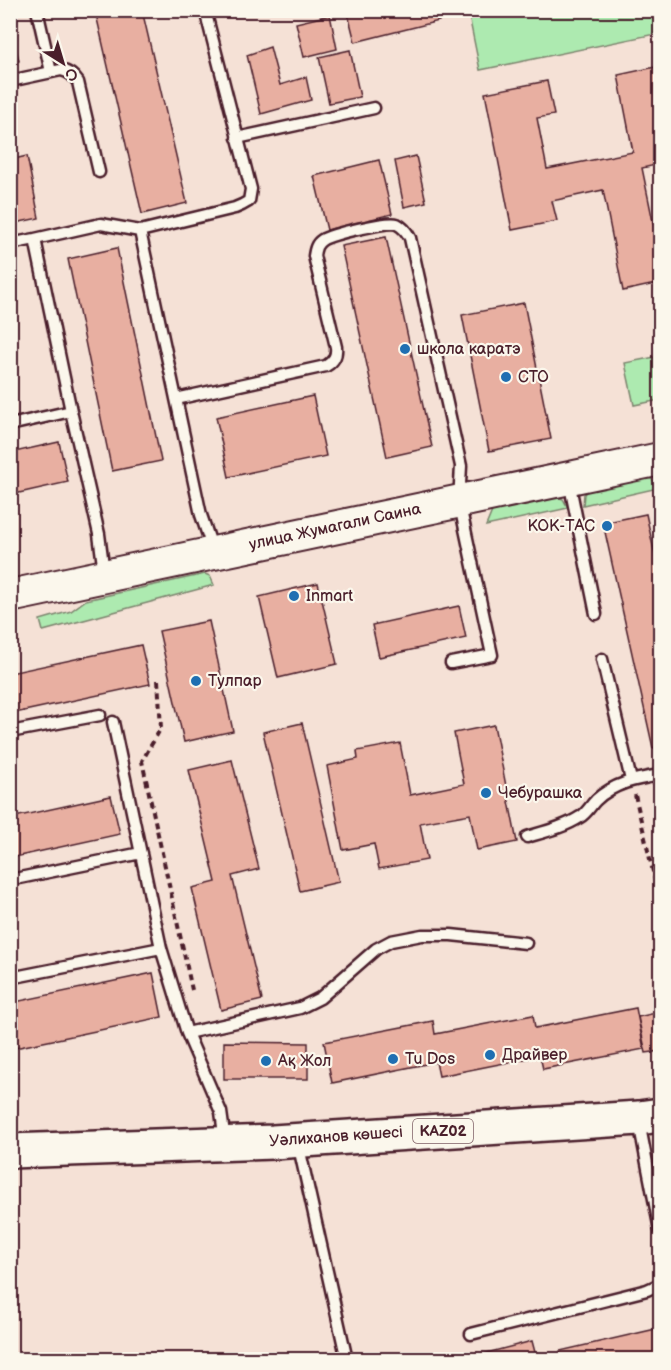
<svg xmlns="http://www.w3.org/2000/svg" width="671" height="1370" viewBox="0 0 671 1370" font-family="'Balsamiq Sans',sans-serif">
<style>
.green{fill:#adeab0;stroke:#7c846e;stroke-width:1.5}
.building{fill:#e8afa1;stroke:#4a1f2b;stroke-width:1.5}
.lines{fill:none;stroke-linecap:round;stroke-linejoin:round}
.lane-casing{stroke:#4a1f2b;stroke-width:15}
.secondary-casing{stroke:#4a1f2b;stroke-width:36}
.highway-casing{stroke:#4a1f2b;stroke-width:38}
.path{stroke:#4a1f2b;stroke-width:4;stroke-dasharray:6 4.5;stroke-linecap:butt}
.lane{stroke:#fbf7ec;stroke-width:10}
.secondary{stroke:#fbf7ec;stroke-width:32}
.highway{stroke:#fbf7ec;stroke-width:33}
.poi-dot{fill:#1f6fb2;stroke:#fbf7ec;stroke-width:2}
.labels{text-anchor:middle;dominant-baseline:central;stroke-width:4.5;stroke-linejoin:round;paint-order:stroke}
.shield{fill:#fbf7ec;stroke:#7f6065;stroke-width:1.5}
.shield-label{font-size:15px;font-weight:bold;fill:#4a1f2b}
.poi-label{font-size:16px;fill:#4a1f2b;stroke:#fbf7ec;text-anchor:start}
.street-label{font-size:16px;fill:#4a1f2b;stroke:#fbf7ec}
</style>
<rect width="100%" height="100%" fill="#f5e1d6"/>
<filter id="ink" filterUnits="userSpaceOnUse"><feTurbulence type="fractalNoise" baseFrequency=".0167" numOctaves="2"/><feDisplacementMap in="SourceGraphic" scale="12" xChannelSelector="R" yChannelSelector="G"/><feConvolveMatrix kernelMatrix="1 2 1 2 8 2 1 2 1" color-interpolation-filters="sRGB"/></filter>
<g filter="url(#ink)">
<path class="green" d="M468,11H660V33L480,70Z
M660,356V400L634,405L625,363Z
M648,478L651,479L657,483L658,488L583,505L584,494L587,491Z
M557,497L563,499L568,508L486,526L493,509Z
M205,574L210,576L214,585L43,631L40,620L71,611L86,600Z"/>
<path class="building" d="M95,10H142L187,203L142,214Z
M363,10H436L439,21L355,42L348,14Z
M330,15L337,49L304,57L296,23Z
M10,22L19,61L10,63Z
M270,47L280,85L306,77L311,100L261,114L247,55Z
M350,50L360,97L329,103L319,57Z
M660,66V164L642,168L655,231L660,230V283L623,291L603,190L552,201L557,221L512,230L485,93L547,81L554,115L537,118L547,169L633,152L618,75Z
M27,156L39,218L10,224V160Z
M416,156L426,202L404,207L395,161Z
M379,160L392,214L327,230L314,176Z
M386,237L432,447L387,457L341,246Z
M117,248L161,461L112,471L68,259Z
M524,303L551,439L489,451L462,315Z
M313,396L326,456L229,477L216,417Z
M59,442L68,482L10,495V453Z
M646,514L660,578V746L653,748L603,523Z
M318,583L337,664L278,678L259,597Z
M459,606L466,638L379,657L372,625Z
M209,621L233,731L184,742L159,631Z
M141,645L150,684L10,714V673Z
M302,723L339,882L300,891L263,732Z
M494,725L517,842L477,850L470,814L420,823L427,860L379,869L374,844L343,850L327,766L358,759L357,751L400,743L410,795L464,784L454,733Z
M232,760L259,869L232,876L262,1000L221,1010L192,888L216,882L189,770Z
M111,796L120,834L10,858V818Z
M153,973L162,1017L10,1049V1003Z
M636,1008L644,1049L543,1069L540,1056L439,1076L436,1062L332,1083L324,1042L433,1021L435,1034L533,1015L535,1028Z
M660,1012V1051L646,1053L638,1017Z
M224,1042L308,1043V1079H224Z
M660,1328V1360H562L560,1351Z
M532,1341L537,1360H460Z"/>
<g class="lines">
<defs>
<path id="lane" d="M37,10L51,72
M10,81L61,70C69,72 73,75 78,82L99,172
M237,138L374,108
M140,231L201,515L213,550
M35,239L101,224L140,231L235,208L242,205L249,201L251,189L205,10
M10,244L35,239L71,411L99,534L104,573
M176,399L326,366C334,361 337,356 336,347L314,256C315,249 316,244 322,240C331,234 388,221 397,224C403,227 407,232 410,238L461,466L459,501L492,655L451,663
M10,425L71,411
M569,481L596,614
M602,659L631,780
M113,722L161,948L187,1033L221,1112L225,1141
M10,732L100,715
M527,837C544,832 565,827 580,817C587,813 590,806 596,800C614,783 636,779 660,775
M10,880L141,853
M10,978L161,948
M187,1033L300,1008L320,998L376,949L391,941L422,935H451L526,943
M639,1122L660,1230
M298,1143L347,1360
M471,1334L647,1290L660,1284"/>
<path id="secondary" d="M10,596L660,459"/>
<path id="highway" d="M10,1151L273,1142L639,1118L660,1115"/>
</defs>
<use href="#lane" class="lane-casing"/>
<use href="#secondary" class="secondary-casing"/>
<use href="#highway" class="highway-casing"/>
<path class="path" d="M158,680L161,728L142,761L192,990
M635,795L660,902"/>
<use href="#lane" class="lane"/>
<use href="#secondary" class="secondary"/>
<use href="#highway" class="highway"/>
</g>
</g>
<g class="poi-dot">
<circle cx="405" cy="349" r="6"/>
<circle cx="506" cy="377" r="6"/>
<circle cx="607" cy="526" r="6"/>
<circle cx="294" cy="596" r="6"/>
<circle cx="196" cy="681" r="6"/>
<circle cx="486" cy="793" r="6"/>
<circle cx="490" cy="1055" r="6"/>
<circle cx="393" cy="1059" r="6"/>
<circle cx="266" cy="1061" r="6"/>
</g>
<g class="labels">
<rect class="shield" x="413" y="1119" width="60" height="24" rx="4.5"/>
<g class="shield-label">
<text x="443" y="1131">KАZ02</text>
</g>
<g class="poi-label">
<text x="417" y="349">школа каратэ</text>
<text x="518" y="377">СТО</text>
<text x="595" y="526" text-anchor="end">КОК-ТАС</text>
<text x="306" y="596">Inmart</text>
<text x="208" y="681">Тулпар</text>
<text x="498" y="793">Чебурашка</text>
<text x="502" y="1055">Драйвер</text>
<text x="405" y="1059">Tu Dos</text>
<text x="278" y="1061">Ақ Жол</text>
</g>
<g class="street-label">
<text transform="translate(335 527) rotate(-12)">улица Жумагали Саина</text>
<text transform="translate(336 1137) rotate(-4)">Уәлиханов көшесі</text>
</g>
</g>
<rect width="671" height="1370" fill="none" stroke="#fbf7ec" stroke-width="36"/>
<rect x="18" y="18" width="635" height="1334" fill="none" stroke="#4a1f2b" stroke-width="2" filter="url(#ink)"/>
<g transform="translate(63 63) rotate(143)" stroke="#fbf7ec" stroke-width="4.5" paint-order="stroke">
<path d="M0-4.5L10 22L0 15L-10 22Z" fill="#4a1f2b"/>
<text y="-9" font-size="16" font-weight="bold" text-anchor="middle" fill="#4a1f2b">С</text>
</g>
</svg>
